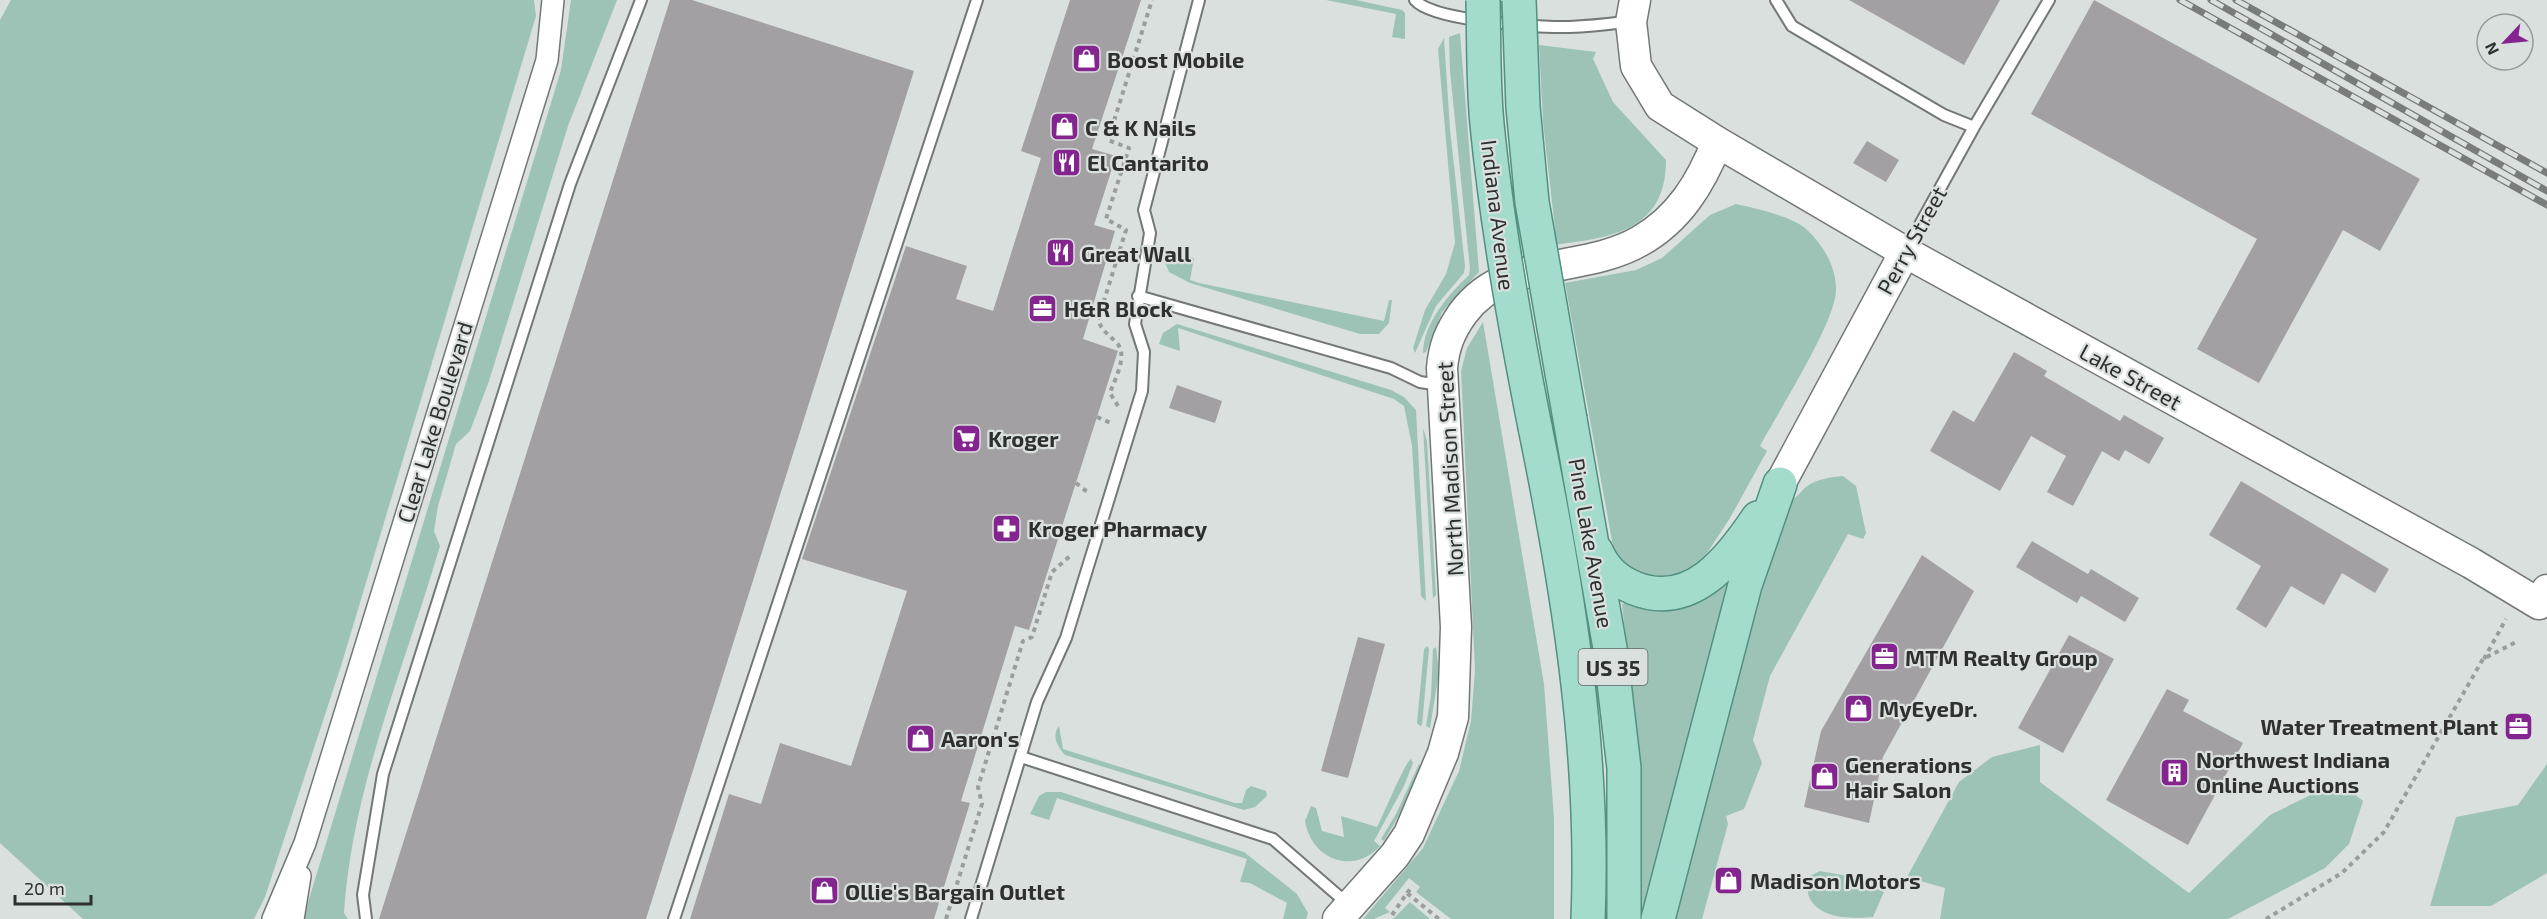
<svg xmlns="http://www.w3.org/2000/svg" width="2547" height="919" viewBox="0 0 2547 919" font-family="'Exo 2',sans-serif">
<style>
.green{fill:#9dc3b7}
.building{fill:#a3a0a3}
.lines{fill:none;stroke-linecap:round;stroke-linejoin:round}
.lane-casing{stroke:#737877;stroke-width:14}
.street-casing{stroke:#737877;stroke-width:24}
.secondary-casing{stroke:#737877;stroke-width:33}
.primary-casing{stroke:#529081;stroke-width:36}
.path{stroke:#999e9c;stroke-width:4;stroke-dasharray:4.5 4.5;stroke-linecap:butt}
.lane{stroke:#fff;stroke-width:10}
.street{stroke:#fff;stroke-width:21}
.secondary{stroke:#fff;stroke-width:30}
.primary{stroke:#a3dbcd;stroke-width:33}
.rail-casing{stroke:#787c7b;stroke-width:7}
.rail{stroke:#dae0de;stroke-width:4.5;stroke-dasharray:14;stroke-linecap:butt}
.primary-bridge-casing{stroke:#529081;stroke-width:36;stroke-linecap:butt}
.primary-bridge{stroke:#a3dbcd;stroke-width:33}
.labels{text-anchor:middle;dominant-baseline:central;stroke-width:4.5;stroke-linejoin:round;paint-order:stroke}
.shield{fill:#dae0de;stroke:#626564;stroke-width:1.5}
.shield-label{font-size:21px;font-weight:bold;fill:#2e3030}
.poi-label{font-size:22px;font-weight:bold;fill:#2e3030;stroke:#dae0de;text-anchor:start}
.street-label{font-size:22px;fill:#2e3030;stroke:#dae0de}
</style>
<rect width="100%" height="100%" fill="#dae0de"/>
<path class="green" d="M11,0H534L536,16L341,666L265,897L254,919H83L0,843V20Z
M571,0H617L568,126L489,381L470,431L456,444L438,506L434,531L440,546C405,666 352,787 344,913L348,919H303L561,70Z
M1326,0H1356L1402,10L1405,13V39L1392,37L1396,14Z
M1460,33L1479,272L1442,312L1426,352L1423,353C1423,323 1449,294 1469,275L1470,269L1450,71L1449,37Z
M1444,38L1450,129L1465,266L1464,273L1436,306L1415,353L1413,348L1425,310L1446,274L1455,243L1438,49Z
M1539,45L1596,52L1593,59L1613,102L1666,160C1666,235 1605,238 1546,246L1545,236L1555,229L1543,122Z
M1736,204C1754,208 1791,216 1805,228C1822,243 1837,267 1836,291C1835,323 1777,414 1760,446L1767,451L1730,518L1696,570L1667,581L1640,576L1619,562L1613,546L1565,283L1636,270L1662,258L1710,215Z
M1164,251L1194,258L1190,280L1199,283L1384,321L1389,300H1392L1389,323L1379,334H1360L1190,283L1169,272L1163,257Z
M1483,322L1544,684L1554,818V919H1451L1416,892L1420,887L1409,878L1385,908L1390,912L1374,919H1363L1423,848L1459,771L1471,721L1475,670L1461,371L1467,348Z
M1177,324L1391,390L1404,397L1416,410L1426,601L1421,596L1412,446L1404,406L1394,399L1178,328L1180,351L1159,344L1163,333Z
M1423,428L1427,441L1436,595L1433,598Z
M1843,476L1856,486L1866,533L1863,539L1848,534L1770,676L1753,740L1762,763L1744,809L1726,816L1728,824L1702,919H1667L1755,592L1791,500C1799,496 1800,492 1806,487C1816,479 1832,477 1843,476Z
M1732,571L1644,918L1642,916L1641,792L1622,604Z
M1427,646L1429,649L1422,725L1420,726L1417,723L1424,649Z
M1436,647L1439,672L1430,728L1426,726L1431,696L1433,649Z
M1059,726L1063,749L1235,803H1242L1246,790L1251,786L1266,791L1267,796L1255,807L1244,810L1065,755C1058,747 1051,736 1059,726Z
M2040,745V782L2189,893L2270,815L2339,781L2363,801L2349,844L2325,868L2228,919H1940L1945,888L1907,877L1959,782L1992,757Z
M1411,759L1413,763L1404,786L1374,841L1380,846C1353,876 1311,859 1305,821L1311,806L1316,808L1322,831L1344,837L1341,816L1377,827C1383,816 1405,762 1411,759Z
M1419,764L1421,767L1401,812L1384,841L1381,839L1396,814Z
M2547,764V873L2491,906H2430L2456,817L2518,805Z
M1046,792H1061L1244,852L1297,894L1308,913L1306,919H1283L1287,903L1250,883L1240,882L1247,859L1057,798L1049,820L1030,814L1039,796Z
M1820,871L1842,875L1884,892L1873,917C1851,919 1819,919 1809,897C1807,892 1809,882 1808,877Z
M1410,902L1430,919H1393Z"/>
<path class="building" d="M670,0H692L914,71L646,919H379Z
M1070,0H1141L1092,149L1116,156L1094,225L1115,231L1083,339L1118,351L1029,630L1015,626L961,801L970,803L934,919H690L729,794L761,804L780,743L851,766L907,591L802,559L906,246L967,266L956,299L993,311L1041,158L1021,151Z
M1849,0H2000L1964,65Z
M2094,0L2420,179L2380,251L2343,230L2259,383L2197,349L2257,239L2031,114Z
M1867,141L1899,160L1886,182L1853,163Z
M2014,352L2047,371L2044,376L2120,421L2124,415L2164,438L2149,464L2125,450L2119,461L2102,451L2073,506L2047,492L2066,456L2031,436L2000,491L1930,451L1953,410L1974,422Z
M1177,385L1222,401L1215,423L1169,408Z
M2241,481L2389,569L2375,593L2342,573L2324,605L2291,586L2266,628L2236,609L2261,566L2209,535Z
M2032,541L2088,574L2091,569L2139,598L2125,622L2081,596L2077,603L2016,567Z
M1922,555L1974,591L1883,757L1869,823L1804,807L1821,731Z
M2069,635L2114,659L2063,753L2018,728Z
M1358,637L1385,644L1348,778L1321,771Z
M2167,689L2189,700L2183,711L2243,743L2188,845L2106,800Z"/>
<g class="lines">
<defs>
<path id="lane" d="M1415,0C1432,20 1525,26 1554,27C1578,28 1604,24 1628,22
M1776,0L1792,26L1944,115L1974,127
M1906,250L1974,127L2049,0
M1138,296L1391,368L1420,382L1440,385
M1021,757L1273,839L1349,905
M366,919L363,895L383,774L570,184L641,0
M674,919L977,0
M971,919L1037,702L1066,638L1142,391L1144,352L1135,324L1150,233L1144,210L1199,0"/>
<path id="street" d="M273,919L305,843L547,60L553,0
M293,919L300,876"/>
<path id="secondary" d="M1635,0L1631,22L1636,66L1660,106L1717,142L1905,252L2471,563L2539,604L2547,590
M1780,484L1905,252
M1338,919L1395,855L1409,834L1443,753L1453,717L1456,627L1442,368C1444,346 1450,331 1463,313C1506,255 1583,274 1640,241C1679,219 1701,183 1717,142"/>
<path id="primary" d="M1570,419L1610,648L1624,768V919
M1535,427C1568,588 1595,754 1588,919
M1596,551C1604,569 1615,580 1634,588C1691,611 1730,560 1758,518
M1658,919L1745,585L1780,484"/>
</defs>
<use href="#lane" class="lane-casing"/>
<use href="#street" class="street-casing"/>
<use href="#secondary" class="secondary-casing"/>
<use href="#primary" class="primary-casing"/>
<path class="path" d="M1118,406L1110,393C1115,378 1129,355 1116,342C1108,334 1102,331 1098,320L1126,230L1106,219L1129,148L1108,140L1152,0
M1097,417L1113,424
M1076,483L1090,494
M2484,659L2506,619
M1407,893L1413,886
M1392,915L1407,893L1439,919
M946,919L982,804L978,787L1023,641L1032,637L1052,572L1070,556
M2266,919L2342,873L2384,832L2483,659L2518,641"/>
<use href="#lane" class="lane"/>
<use href="#street" class="street"/>
<use href="#secondary" class="secondary"/>
<use href="#primary" class="primary"/>
<defs>
<path id="rail" d="M2180,0L2547,205
M2211,0L2547,191
M2236,0L2547,173"/>
</defs>
<use href="#rail" class="rail-casing"/>
<use href="#rail" class="rail"/>
<defs>
<path id="primary-bridge" d="M1483,0C1484,41 1483,83 1487,124C1497,226 1515,326 1535,427
M1519,0L1523,107L1532,202L1570,419"/>
</defs>
<use href="#primary-bridge" class="primary-bridge-casing"/>
<use href="#primary-bridge" class="primary-bridge"/>
</g>
<defs>
<symbol id="shop-square" viewBox="-11 -11 22 22"><rect x="-9" y="-9" width="18" height="18" rx="4" fill="#84248f" stroke="#dae0de"/><path d="M-5-2.5h2.3a2.7 3.5 0 0 1 5.4 0H5L5.5 6h-11ZM-1.5-2.5h3a1.5 2.3 0 0 0-3 0Z" fill="#fff"/></symbol>
<symbol id="restaurant-square" viewBox="-11 -11 22 22"><rect x="-9" y="-9" width="18" height="18" rx="4" fill="#84248f" stroke="#dae0de"/><path d="M-5-6h1v4h1v-4h1v4h1v-4h1v5L-1.5 .5V6h-2V.5L-5-1ZM5-6V6H3V1.5H1.5Q1.5-4 5-6Z" fill="#fff"/></symbol>
<symbol id="office-square" viewBox="-11 -11 22 22"><rect x="-9" y="-9" width="18" height="18" rx="4" fill="#84248f" stroke="#dae0de"/><path d="M-6-3h4V-5.5h4V-3h4V5H-6ZM-1-4.5V-3h2v-1.5ZM-6 0V1H6V0Z" fill="#fff"/></symbol>
<symbol id="supermarket-square" viewBox="-11 -11 22 22"><rect x="-9" y="-9" width="18" height="18" rx="4" fill="#84248f" stroke="#dae0de"/><path d="M-6-5.5h2.5l.6 2H6L4.5 2H-2.5L-4.4-4H-6ZM-1.5 3.2a1.3 1.3 0 1 0 .1 0ZM3 3.2a1.3 1.3 0 1 0 .1 0Z" fill="#fff"/></symbol>
<symbol id="pharmacy-square" viewBox="-11 -11 22 22"><rect x="-9" y="-9" width="18" height="18" rx="4" fill="#84248f" stroke="#dae0de"/><path d="M-2-6h4v4h4v4h-4v4h-4v-4h-4v-4h4Z" fill="#fff"/></symbol>
<symbol id="building-square" viewBox="-11 -11 22 22"><rect x="-9" y="-9" width="18" height="18" rx="4" fill="#84248f" stroke="#dae0de"/><path d="M-4-6H4V6H1V3H-1V6H-4ZM-2.5-4.3h1.7v1.8h-1.7ZM.8-4.3h1.7v1.8H.8ZM-2.5-1h1.7V.8h-1.7ZM.8-1h1.7V.8H.8Z" fill="#fff"/></symbol>
</defs>
<g fill-rule="evenodd">
<use href="#shop-square" x="1070" y="42" width="33" height="33"/>
<use href="#shop-square" x="1048" y="110" width="33" height="33"/>
<use href="#restaurant-square" x="1050" y="146" width="33" height="33"/>
<use href="#restaurant-square" x="1044" y="236" width="33" height="33"/>
<use href="#office-square" x="1026" y="292" width="33" height="33"/>
<use href="#supermarket-square" x="950" y="422" width="33" height="33"/>
<use href="#pharmacy-square" x="990" y="512" width="33" height="33"/>
<use href="#office-square" x="1868" y="640" width="33" height="33"/>
<use href="#shop-square" x="1842" y="692" width="33" height="33"/>
<use href="#office-square" x="2502" y="710" width="33" height="33"/>
<use href="#shop-square" x="904" y="722" width="33" height="33"/>
<use href="#building-square" x="2158" y="756" width="33" height="33"/>
<use href="#shop-square" x="1808" y="760" width="33" height="33"/>
<use href="#shop-square" x="1712" y="864" width="33" height="33"/>
<use href="#shop-square" x="808" y="874" width="33" height="33"/>
</g>
<g class="labels">
<rect class="shield" x="1578.5" y="649" width="69" height="36" rx="4.5"/>
<g class="shield-label">
<text x="1613" y="667">US 35</text>
</g>
<g class="poi-label">
<text x="1107" y="59">Boost Mobile</text>
<text x="1085" y="127">C &amp; K Nails</text>
<text x="1087" y="162">El Cantarito</text>
<text x="1081" y="253">Great Wall</text>
<text x="1064" y="308">H&amp;R Block</text>
<text x="988" y="438">Kroger</text>
<text x="1028" y="528">Kroger Pharmacy</text>
<text x="1905" y="657">MTM Realty Group</text>
<text x="1879" y="708">MyEyeDr.</text>
<text x="2498" y="726" text-anchor="end">Water Treatment Plant</text>
<text x="941" y="738">Aaron's</text>
<text x="2196" y="759">Northwest Indiana<tspan x="2196" dy="25">Online Auctions</tspan></text>
<text x="1845" y="764">Generations<tspan x="1845" dy="25">Hair Salon</tspan></text>
<text x="1750" y="880">Madison Motors</text>
<text x="845" y="891">Ollie's Bargain Outlet</text>
</g>
<g class="street-label">
<text transform="translate(1499 215) rotate(83)">Indiana Avenue</text>
<text transform="translate(1911 240) rotate(-61)">Perry Street</text>
<text transform="translate(2131 376) rotate(29)">Lake Street</text>
<text transform="translate(434 422) rotate(-73)">Clear Lake Boulevard</text>
<text transform="translate(1449 469) rotate(-93)">North Madison Street</text>
<text transform="translate(1592 543) rotate(80)">Pine Lake Avenue</text>
</g>
</g>
<g transform="translate(2505 42) rotate(244)"><circle r="28" fill="#dae0de" stroke="#959a98" stroke-width="1.5"/>
<path d="M0-4.5L10 22L0 15L-10 22Z" fill="#84248f"/>
<text y="-9" font-size="16" font-weight="bold" text-anchor="middle" fill="#2e3030">N</text>
</g>
<path d="M15 895v9h76v-9" fill="none" stroke="#2e3030" stroke-width="3"/>
<text x="24" y="895" font-size="18" fill="#2e3030" stroke="#dae0de" stroke-width="4.5" paint-order="stroke">20 m</text>
</svg>
